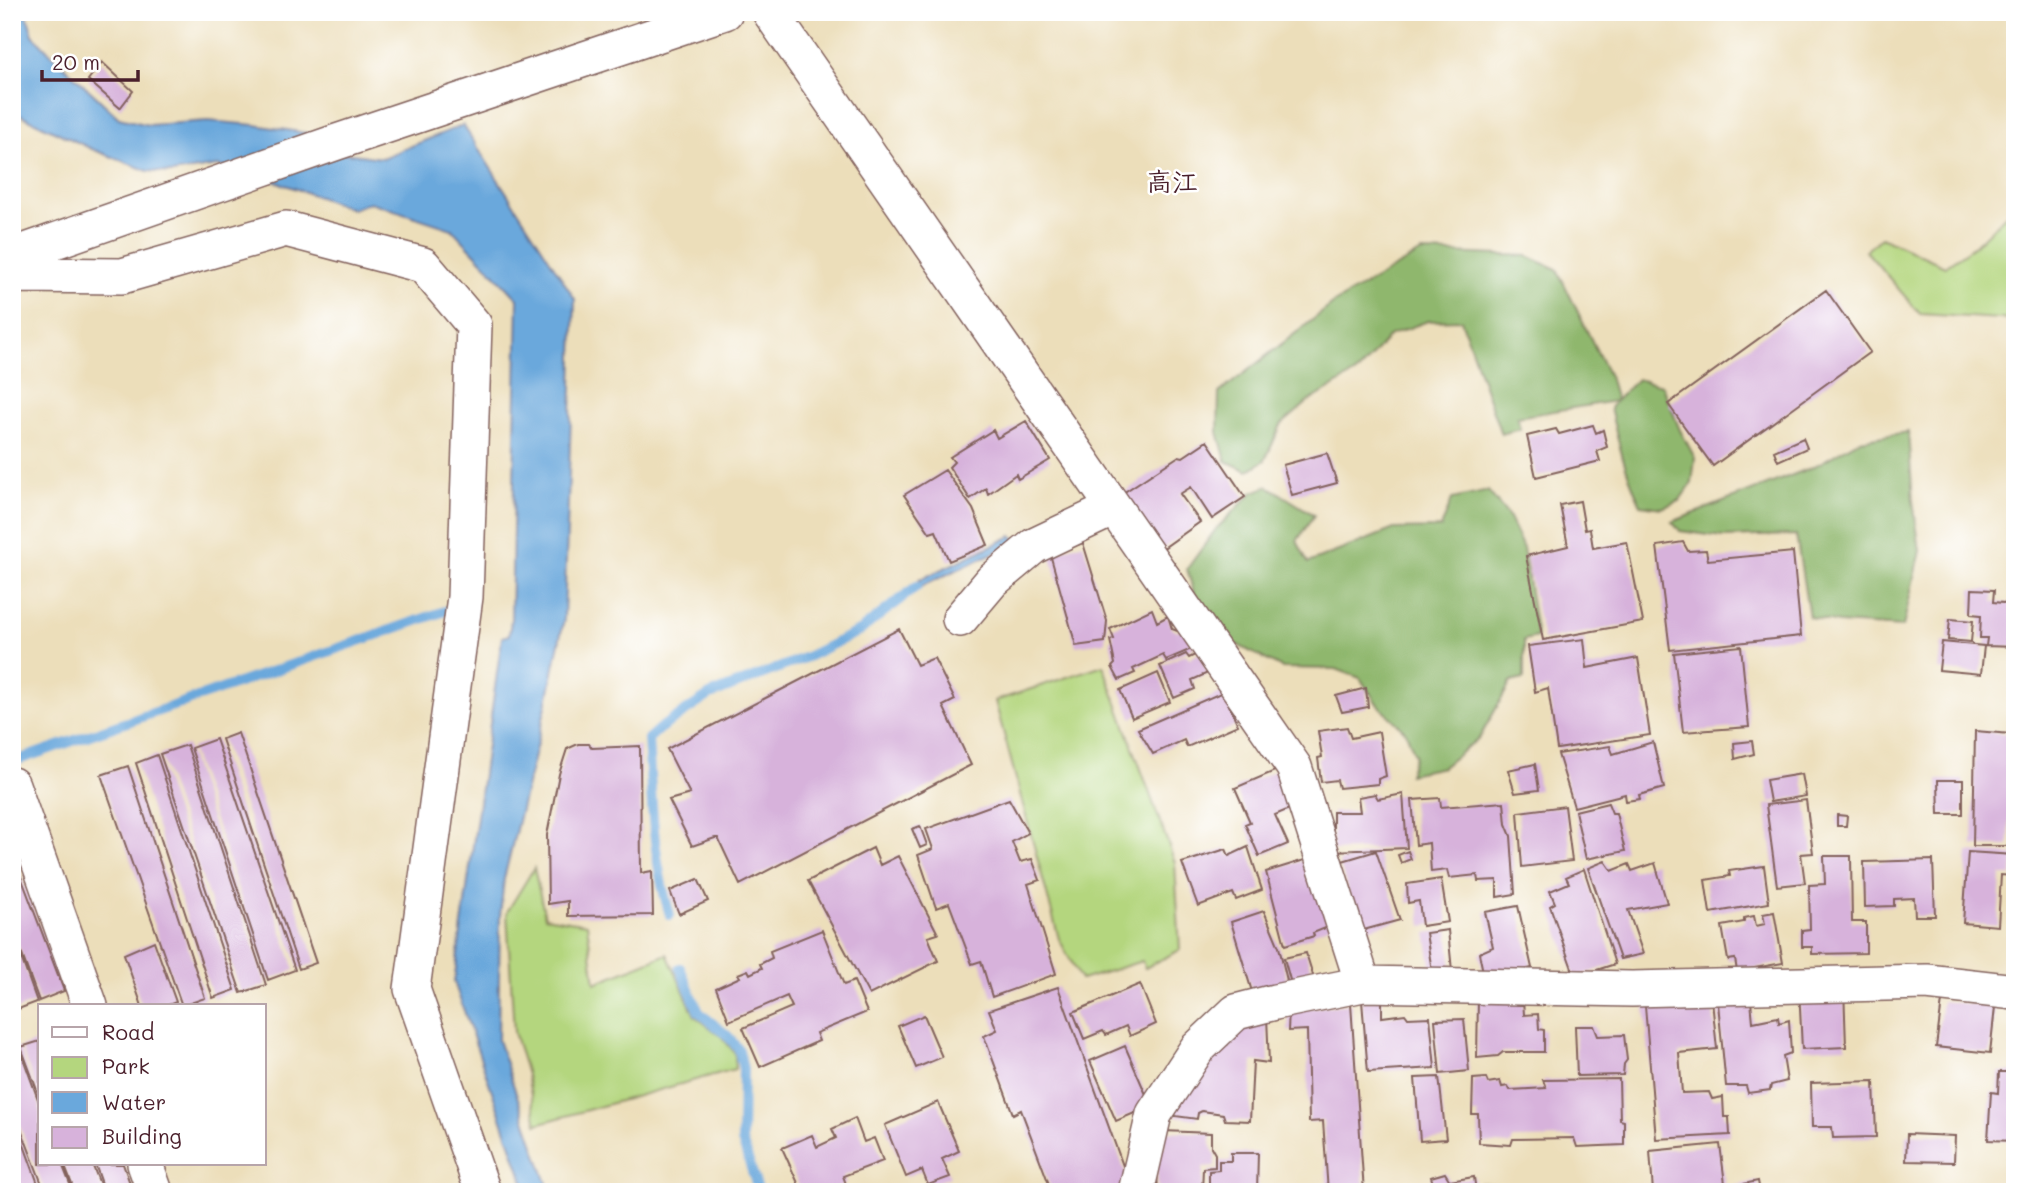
<svg xmlns="http://www.w3.org/2000/svg" width="2027" height="1204" viewBox="0 0 2027 1204" font-family="Mali,'Klee One',sans-serif">
<style>
.green{fill:#b4d67e;stroke:#7f7a54;stroke-width:2}
.forest{fill:#8fb76d;stroke:#6c6b4c;stroke-width:2}
.water{fill:#6aa8dc;stroke:#5a6484;stroke-width:2}
.lines{fill:none;stroke-linecap:round;stroke-linejoin:round}
.stream{stroke:#6aa8dc;stroke-width:10}
.building{fill:#d7b2db}
.minor-casing{stroke:#83625d;stroke-width:38}
.minor{stroke:#fff;stroke-width:35}
.labels{text-anchor:middle;dominant-baseline:central;stroke-width:5;stroke-linejoin:round;paint-order:stroke}
.quarter-label{font-size:26px;font-weight:bold;fill:#4a1f2b;stroke:#fff}
</style>
<rect width="100%" height="100%" fill="#fff"/>
<filter id="ink" filterUnits="userSpaceOnUse"><feTurbulence type="fractalNoise" baseFrequency=".0143" numOctaves="2"/><feDisplacementMap in="SourceGraphic" scale="14" xChannelSelector="R" yChannelSelector="G"/><feConvolveMatrix kernelMatrix="1 2 1 2 8 2 1 2 1" color-interpolation-filters="sRGB"/></filter>
<filter id="wash" filterUnits="userSpaceOnUse"><feTurbulence type="fractalNoise" baseFrequency=".00686" numOctaves="4" result="noise"/><feDisplacementMap in="SourceGraphic" scale="28" xChannelSelector="R" yChannelSelector="G"/><feGaussianBlur stdDeviation="1.57" result="paint"/><feColorMatrix in="noise" values="0 0 0 0 0 0 0 0 0 0 0 0 0 0 0 0 0 1.4 0 .05"/><feComposite in="paint" operator="in"/></filter>
<g filter="url(#wash)">
<rect width="100%" height="100%" fill="#ecdeba"/>
<path class="green" d="M2015,206V320L1920,314L1866,251L1881,237L1945,266L1973,247Z
M1103,665L1175,863L1180,950L1145,968L1142,961L1081,980L1059,939L995,701Z
M534,868L545,917L587,924L595,983L667,954L695,1016L721,1036L735,1053V1069L537,1124L527,1075L514,1032L507,912Z
M1481,1183L1561,1192H1481Z"/>
<path class="forest" d="M1422,252L1527,256L1557,269L1609,376L1616,400L1637,379L1662,385L1680,430L1695,458L1692,483L1679,501L1662,508L1641,505C1626,474 1618,442 1610,408L1615,401L1517,417L1520,429L1501,434L1461,320L1428,321L1390,335L1359,371L1308,402L1281,425L1265,460L1248,471L1226,461L1218,432L1219,393L1334,303Z
M1908,432L1913,501L1920,551L1903,627L1839,623L1809,617L1796,535L1723,537L1680,531L1672,522L1813,467L1860,440Z
M1268,486L1314,515L1297,541L1308,563L1394,529L1441,528L1452,499L1488,491L1507,514L1523,548L1537,637L1524,640V679L1511,682L1480,737L1443,767L1409,774L1415,755L1406,732L1378,705L1360,678L1336,669L1282,668L1224,638L1199,611L1187,569L1216,529L1253,492Z"/>
<path class="water" d="M12,12H26L33,35L52,55L119,118L149,125L208,121L255,125L306,133L345,153L382,158L463,125L575,299L564,619L546,706L504,879L500,916L498,1040L550,1192H527L454,982L502,637L509,635L511,620L518,299L452,229L370,202L352,209L280,183L218,166L172,173L148,171L94,150L12,111Z
M1012,536L1019,541L918,588L917,586L919,580Z"/>
<g class="lines">
<path class="stream" d="M21,759L445,611
M670,915C652,859 652,797 648,739L659,729L710,695L809,656L861,630L917,586
M680,968L699,1012L728,1036L739,1050L743,1069L742,1141L759,1192"/>
</g>
<g id="blocks">
<path class="building" d="M102,62L133,91L120,108L88,80Z
M1826,290L1870,352L1713,466L1668,404Z
M1026,421L1050,460L1018,479L1016,474L988,494L986,488L970,499L949,467L954,462L950,457L993,430L997,438Z
M1593,425L1596,433L1603,430L1607,447L1597,451L1600,461L1536,477L1527,436L1556,429L1559,434Z
M1803,438L1807,448L1778,461L1774,451Z
M1207,441L1245,497L1212,519L1191,487L1180,494L1200,522L1162,549L1123,493L1179,456L1183,457Z
M1327,453L1337,483L1292,495L1283,465Z
M945,470L973,509L988,545L949,561L936,531L930,533L904,495Z
M1580,501L1585,530L1590,529L1593,548L1627,542L1643,622L1543,640L1526,556L1568,546L1560,505Z
M1683,542L1688,551L1706,550L1708,560L1793,552L1801,636L1670,650L1657,546Z
M1083,543L1107,621L1105,642L1076,646L1050,554Z
M1972,589L1994,590L1993,602L2015,604V647L1986,646L1987,638H1980L1981,615L1971,614Z
M1152,609L1157,622L1168,616L1172,629L1177,631L1185,627L1194,648L1166,660L1163,655L1133,669L1135,673L1119,680L1112,667L1115,664L1110,640L1114,639L1110,629Z
M1950,619L1973,621L1971,642L1948,640Z
M899,629L917,665L934,658L955,700L943,706L971,765L740,885L718,838H715L692,846L669,800L690,794L667,749Z
M1584,639L1587,668L1638,658L1650,735L1557,749L1548,688L1535,692L1528,646Z
M1942,642L1984,646L1981,674L1939,670Z
M1741,646L1749,727L1683,732L1674,653Z
M1199,653L1208,673L1192,680L1195,689L1174,698L1160,666L1186,654L1189,658Z
M1158,673L1170,702L1132,718L1120,690Z
M1366,688L1368,707L1342,712L1336,696Z
M1223,692L1238,725L1187,747L1184,740L1153,754L1138,729Z
M1347,727L1351,738L1379,732L1386,776L1378,779V784L1339,788L1337,780L1321,782L1318,758L1322,757L1318,731Z
M1975,731L2011,734L2009,846H1973Z
M238,733L316,963L299,969L222,739Z
M216,739L295,970L268,980L191,748Z
M1752,741L1754,754L1735,759L1734,743Z
M1653,742L1664,788L1639,795L1640,799L1626,801L1625,794L1574,807L1558,754L1610,746L1613,754Z
M578,744H589L592,748L640,746L641,873L652,871L653,915L568,916V901L548,904L547,835L559,774L567,749Z
M187,745L266,985L241,993L160,754Z
M157,755L235,990L213,998L136,763Z
M1535,764L1539,790L1515,793L1508,770Z
M128,766L205,998L182,1006L101,775Z
M1277,770L1294,807L1275,815L1288,844L1259,856L1245,824L1250,822L1235,788Z
M1802,774L1806,796L1770,802L1766,780Z
M1938,780H1963V814H1939Z
M1375,794L1378,799L1403,794L1407,848L1333,851V812H1360L1358,797Z
M1440,798L1441,807L1504,802L1506,824L1511,836L1515,894L1497,897V880L1478,881L1477,875L1449,878L1447,870L1431,872L1429,843L1416,845L1412,800Z
M1009,799L1028,833L1012,842L1020,862L1032,859L1040,880L1028,884L1056,974L992,997L981,961L972,964L949,903L936,908L918,855L933,849L926,829Z
M1806,800L1813,853L1801,854L1805,883L1777,886L1766,805Z
M1608,803L1612,813H1616L1625,851L1586,859L1575,811Z
M1565,806L1572,861L1522,867L1518,812Z
M1837,815L1847,816L1846,826H1837Z
M920,826L927,845L920,848L912,829Z
M1248,847L1262,890L1236,900L1233,893L1198,906L1182,863L1226,849L1229,856Z
M873,848L880,865L898,856L938,934L928,937L938,961L869,995L808,881Z
M1376,851L1400,920L1360,931L1339,862Z
M1408,851L1411,859L1401,863L1398,855Z
M1968,852L2014,855L2012,876L2001,875L1998,926L1963,923Z
M12,853L64,991L39,1001L12,927Z
M1824,856H1851L1852,922H1866V953L1812,954V947H1802V930L1810,929L1809,885L1825,884Z
M1311,858L1333,925L1313,933L1314,936L1285,945L1266,872Z
M1933,860L1935,916H1915L1914,898L1894,899V906L1865,907L1864,862Z
M1605,861L1612,871L1629,864L1632,871L1655,863L1667,903L1628,910L1643,954L1620,959L1588,868Z
M1764,866L1769,903L1710,913L1705,880L1730,876L1729,871Z
M1584,869L1615,964L1575,977L1550,906L1555,903L1550,891L1569,883L1566,877Z
M698,879L708,901L679,914L670,891Z
M1441,879L1448,922L1422,926L1419,901L1408,903L1407,884Z
M1518,906L1532,968L1500,975L1483,972L1479,953L1493,947L1485,912Z
M1264,911L1279,947L1289,989L1253,995L1231,922Z
M1774,912L1783,963L1737,971L1735,959L1728,960L1722,926L1744,922V918L1754,916L1756,926L1765,924L1763,914Z
M822,930L844,985L854,981L867,1012L816,1033L819,1041L760,1067L743,1028L792,1007L787,996L729,1021L716,988L740,977L738,974L748,970L750,974L762,968L760,964L772,958L770,951Z
M1448,930L1452,971H1432L1426,933Z
M13,935L37,1002L13,1011L12,1010Z
M154,941L176,1002L166,1006H142L124,954Z
M1306,953L1316,985L1293,991L1284,958Z
M1140,984L1156,1024L1130,1036L1126,1026L1106,1035L1103,1031L1084,1039L1073,1012Z
M1844,986L1846,1047L1802,1049L1799,988Z
M1058,987L1131,1188L1122,1192H1052L1021,1110L1013,1114L984,1036L997,1030L989,1010Z
M1382,998V1017L1405,1014L1408,1018L1430,1017L1435,1068L1368,1072L1362,1001Z
M1478,999H1523L1524,1015L1538,1014L1539,1029L1544,1030V1052H1503L1498,1056L1477,1058Z
M1712,1001L1717,1049L1679,1053L1682,1093L1709,1092L1712,1099L1723,1097L1724,1117H1729L1730,1135L1656,1139L1645,1006Z
M1751,1001L1753,1022L1778,1017L1779,1023L1789,1020L1791,1053L1783,1056L1787,1081L1771,1085L1770,1090L1748,1093L1746,1086H1726L1718,1003Z
M1942,1001L1995,1007L1990,1053L1936,1047Z
M1351,1004L1364,1192H1328L1323,1121L1309,1122L1307,1030L1288,1031L1289,1010Z
M924,1015L942,1057L916,1068L898,1026Z
M1267,1017L1269,1063L1253,1061L1250,1121L1225,1120L1223,1114L1202,1111L1198,1113L1197,1119L1175,1116L1178,1096L1220,1047L1227,1045L1223,1036Z
M1464,1019L1469,1071L1440,1074L1435,1020Z
M1575,1026H1594L1598,1036L1624,1035L1627,1060L1624,1064L1623,1075L1577,1076Z
M40,1041V1098L21,1047Z
M1125,1046L1151,1106L1116,1121L1090,1061Z
M19,1047L40,1105V1164H62L73,1192H45L12,1105V1050Z
M1999,1072H2015V1141L1988,1140L1991,1092L1998,1093Z
M1439,1077L1446,1139L1420,1141L1415,1078Z
M1486,1078L1488,1083L1500,1081L1502,1087L1508,1086L1510,1090L1546,1088L1543,1080L1619,1079L1620,1120L1624,1121V1145L1577,1147L1574,1138L1513,1139L1511,1145L1479,1143L1478,1114H1472L1473,1079Z
M1874,1081L1876,1137L1833,1138L1832,1127H1812L1811,1083Z
M938,1102L959,1151L942,1159L950,1177L928,1185L922,1170L906,1177L885,1125Z
M12,1115H13L41,1192H12Z
M855,1118L864,1142L874,1138L883,1161L843,1176L846,1184L827,1192H802L782,1148L812,1135L817,1147L836,1138L832,1129Z
M1163,1131L1211,1133V1147L1215,1154V1167L1203,1168L1202,1192H1158L1156,1151L1165,1146Z
M1907,1134L1955,1136L1954,1162L1906,1161Z
M1720,1144L1726,1192H1653L1650,1151Z
M1231,1153H1258L1257,1192H1209V1171L1219,1170V1161H1231Z
M64,1164H92L103,1192H75Z
M95,1164H123L133,1192H105Z
M1445,1173L1450,1181L1474,1177L1476,1192H1405L1404,1185L1433,1183L1431,1177Z
M1758,1181L1760,1192H1735L1734,1186Z"/>
</g>
</g>
<g filter="url(#ink)">
<use href="#blocks" fill-opacity="0" stroke="#83625d" stroke-width="2"/>
<g class="lines">
<defs>
<path id="minor" d="M770,12L1294,767L1363,984
M12,256L337,142L725,12
M12,278L20,275L122,276L286,229L423,265L474,325L465,597L412,989L483,1192
M960,619L992,581L1034,546L1114,508
M12,785L90,1006
M145,1164L155,1192
M1136,1192L1154,1114L1197,1049L1236,1012L1275,1002L1363,984L1632,989L1927,982L2015,992"/>
</defs>
<use href="#minor" class="minor-casing"/>
<use href="#minor" class="minor"/>
</g>
</g>
<g class="labels">
<g class="quarter-label">
<text x="1172" y="181">高江</text>
</g>
</g>
<rect width="2027" height="1204" fill="none" stroke="#fff" stroke-width="42"/>
<rect x="38" y="1004" width="228" height="161" fill="#ffffff" stroke="#b7a5aa" stroke-width="2"/>
<rect x="52" y="1027" width="35" height="10" fill="#ffffff" stroke="#b7a5aa" stroke-width="2"/>
<text x="102" y="1040" font-size="21" fill="#4a1f2b">Road</text>
<rect x="52" y="1057" width="35" height="21" fill="#b4d67e" stroke="#b7a5aa" stroke-width="2"/>
<text x="102" y="1074" font-size="21" fill="#4a1f2b">Park</text>
<rect x="52" y="1092" width="35" height="21" fill="#6aa8dc" stroke="#b7a5aa" stroke-width="2"/>
<text x="102" y="1110" font-size="21" fill="#4a1f2b">Water</text>
<rect x="52" y="1127" width="35" height="21" fill="#d7b2db" stroke="#b7a5aa" stroke-width="2"/>
<text x="102" y="1144" font-size="21" fill="#4a1f2b">Building</text>
<path d="M42 70v10h96v-10" fill="none" stroke="#4a1f2b" stroke-width="3.5"/>
<text x="52" y="70" font-size="21" fill="#4a1f2b" stroke="#ffffff" stroke-width="5" paint-order="stroke">20 m</text>
</svg>
